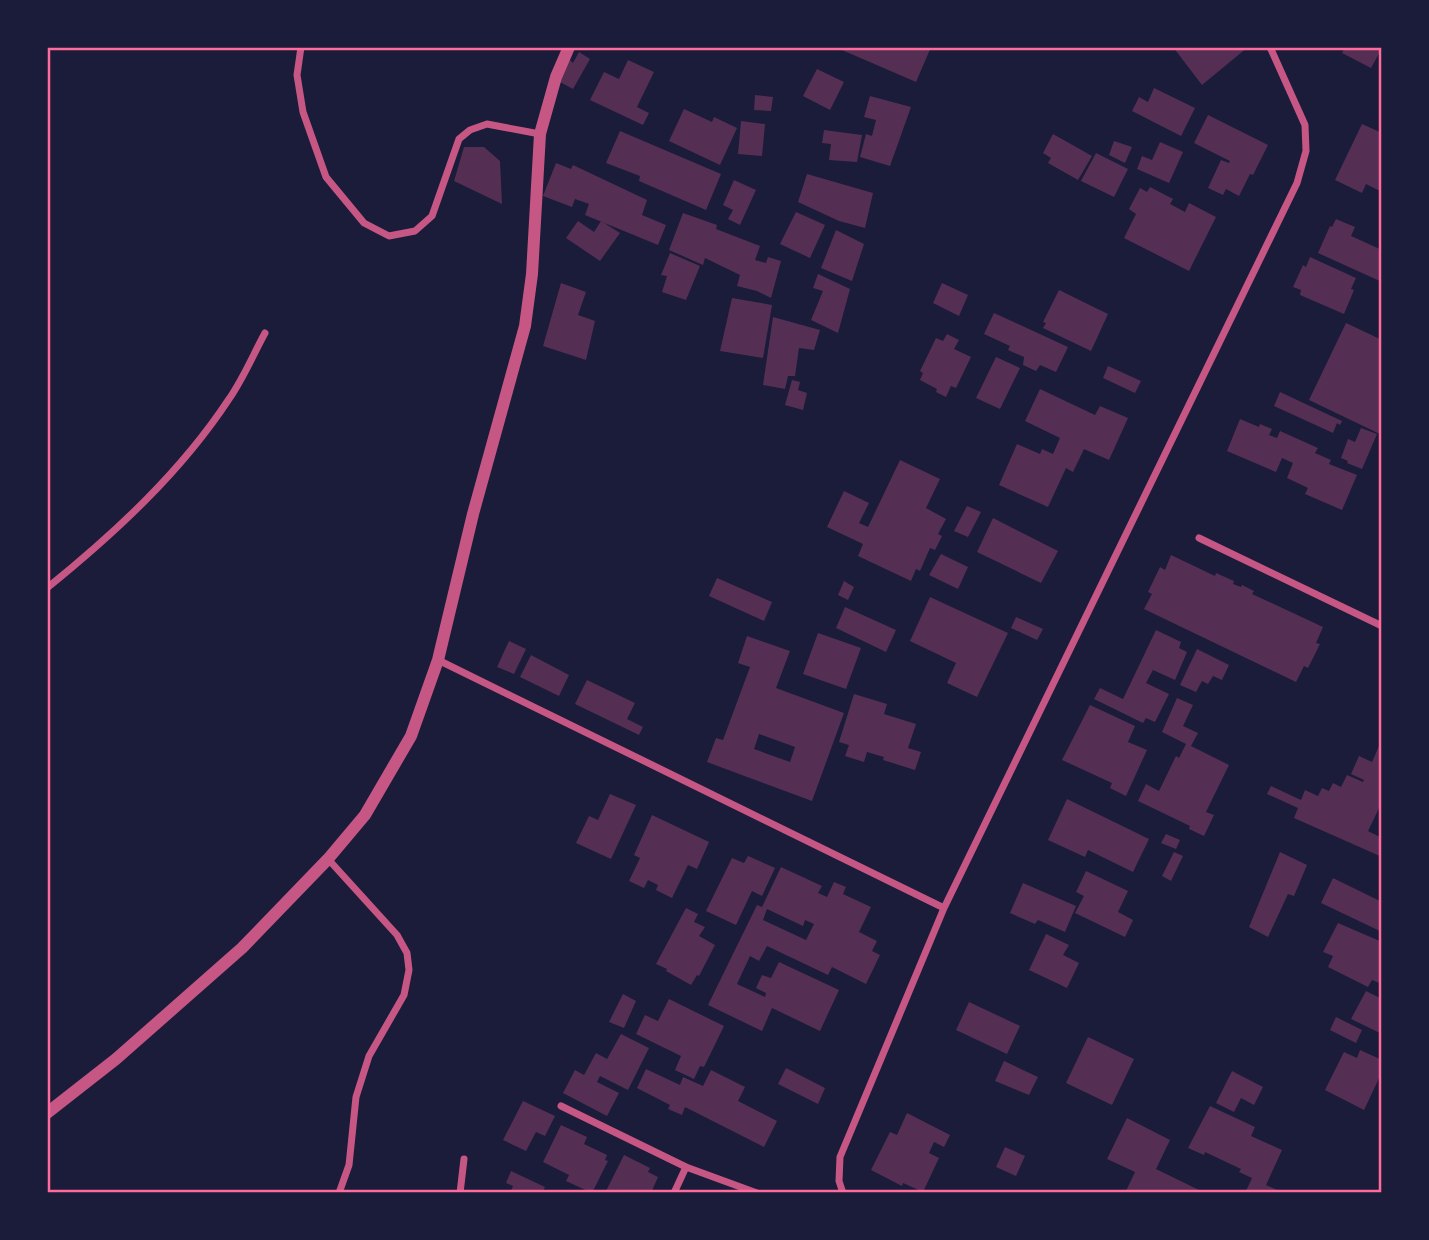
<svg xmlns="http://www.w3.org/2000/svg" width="1429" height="1240" viewBox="0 0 1429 1240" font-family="Roboto,sans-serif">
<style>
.building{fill:#542f53;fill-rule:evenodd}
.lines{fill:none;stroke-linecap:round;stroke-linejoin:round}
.minor{stroke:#c65784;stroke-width:7}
.tertiary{stroke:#c65784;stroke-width:12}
.neatline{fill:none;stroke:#ff6b9d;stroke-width:2.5}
</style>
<rect width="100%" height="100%" fill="#1b1b3a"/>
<path class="building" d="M835,47H931L916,82Z
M1173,47H1248L1202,85Z
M1345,47H1382V48L1371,68L1342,53Z
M579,52L590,59L573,89L558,81L570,60L573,63Z
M628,60L654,72L637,107L649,113L643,125L590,100L604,72L619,79Z
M817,69L844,82L830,110L803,96Z
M1154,88L1195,108L1181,136L1132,111L1139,97L1148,102Z
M755,95L773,97L771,111L754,110Z
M870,96L911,107L890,166L860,157L866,134L872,136L876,120L864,117Z
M684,109L712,122L714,117L737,128L720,165L669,141Z
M1208,115L1268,145L1253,175L1250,174L1239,196L1226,189L1223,195L1208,188L1221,160L1229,163L1230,161L1194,143Z
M741,121L765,124L762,156L738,154Z
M1362,124L1382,133V192L1366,184L1362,193L1335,180Z
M824,130L862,135L857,162L829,160L831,144L822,143Z
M620,131L721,174L706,210L639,181L640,176L606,163Z
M1053,134L1092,156L1078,180L1048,163L1051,158L1043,153Z
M1114,141L1132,147L1125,163L1109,155Z
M1160,142L1183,152L1169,183L1137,169L1142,156L1152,160Z
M464,147H484L500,161L502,204L454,181Z
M1096,153L1128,169L1114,197L1081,181Z
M556,163L571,169L573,165L647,200L642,215L666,225L658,245L585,215L589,204L575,199L572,207L543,196Z
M807,174L873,193L865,228L839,221L798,202Z
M734,180L756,190L740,225L728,219L733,210L723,205Z
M1150,187L1173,199L1170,204L1185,212L1189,203L1216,217L1189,271L1124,238L1136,214L1129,209L1140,188L1147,192Z
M796,212L825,225L810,258L780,244Z
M683,213L717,225L716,229L760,246L755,260L766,263L768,257L781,261L771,298L757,291L737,286L740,275L705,258L703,265L669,250Z
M1336,219L1355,227L1351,236L1382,250V282L1318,253L1330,226L1332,227Z
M578,221L594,232L601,221L620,233L600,261L566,238Z
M836,230L864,244L852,281L821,268Z
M670,253L700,266L686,300L662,292L667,276L661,275Z
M1310,257L1356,278L1351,289L1354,290L1344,314L1300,295L1301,290L1293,287L1303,265L1306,267Z
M818,274L850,289L838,333L811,320L823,291L813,288Z
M561,283L586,292L578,315L595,321L586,360L543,346Z
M942,283L968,295L959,316L933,303Z
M1059,290L1108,314L1091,351L1043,328L1046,323L1043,322Z
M732,298L772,305L763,358L720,351Z
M994,313L1068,347L1056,372L1040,365L1036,371L1023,365L1024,357L1008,350L1010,346L984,334Z
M773,317L820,330L814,350L799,348L795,376H788L785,389L763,385Z
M1346,323L1382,340V435L1309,400Z
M947,334L959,340L954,349L971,357L956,388L951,386L946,397L936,392L937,389L920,380L923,373L920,371L936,338L943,341Z
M996,357L1020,368L1000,409L976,398Z
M1108,366L1141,381L1135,393L1103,378Z
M792,380L800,382L798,390L807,393L803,410L785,405Z
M1040,389L1095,415L1100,406L1128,418L1109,460L1084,449L1073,472L1066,468L1048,507L999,485L1017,444L1040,454L1042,449L1053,454L1060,438L1025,421Z
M1280,392L1342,421L1340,425L1337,423L1333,433L1274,406Z
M1240,419L1259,427L1260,424L1272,429L1269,435L1277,438L1280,431L1318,448L1315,453L1331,460L1329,464L1357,475L1342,510L1305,494L1308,488L1287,478L1293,463L1282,458L1276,472L1227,451Z
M1361,428L1377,434L1362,469L1347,463L1348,461L1341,458L1348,439L1355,442Z
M900,460L940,479L926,508L946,519L938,534L942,536L935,550L930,548L920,571L916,569L911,581L858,556L863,544L827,527L844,491L869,503L859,523L868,527Z
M967,506L981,512L968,537L954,531Z
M993,518L1058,551L1041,583L977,552Z
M941,554L968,567L958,589L929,575Z
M1171,555L1215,576L1216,573L1234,581L1233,584L1241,587L1242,585L1254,591L1252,594L1323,627L1316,643L1320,644L1308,668L1304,666L1296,682L1144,609L1152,594L1148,592L1160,567L1165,570Z
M717,578L772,602L764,621L709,596Z
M844,581L854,587L848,600L838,595Z
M930,597L1008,633L977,697L947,683L956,663L910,641Z
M845,607L896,630L886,652L836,628Z
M1016,617L1043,629L1037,640L1011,628Z
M1156,630L1181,642L1179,648L1187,652L1175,680L1153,670L1146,683L1169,694L1155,722L1146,718L1143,723L1094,699L1100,688L1123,699Z
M818,633L861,648L846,689L803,674Z
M747,636L790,651L776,688L844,713L812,801L707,762L716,738L723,740L750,667L738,663ZM759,734L795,747L790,762L754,749Z
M509,641L526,649L514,674L497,667Z
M1197,649L1229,665L1222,680L1213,676L1208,684L1202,681L1196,692L1180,685Z
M531,655L569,675L559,696L520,677Z
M587,680L635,703L627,719L643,727L639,735L575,704Z
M854,694L887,704L884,714L916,724L908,748L921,752L915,770L883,760L884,757L867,752L864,762L845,756L849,745L839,742Z
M1177,698L1193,705L1183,726L1198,733L1191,746L1229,765L1206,812L1214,815L1204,836L1189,829L1190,826L1138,801L1146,784L1159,791L1176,756L1179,758L1186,744L1162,732Z
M1090,705L1135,726L1128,742L1147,750L1126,796L1110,788L1112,783L1062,760Z
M1379,746L1382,747V802L1368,831L1382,838V857L1294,818L1298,808L1267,794L1271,786L1301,800L1305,790L1318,796L1322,788L1329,791L1333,783L1341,787L1347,775L1363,782L1364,780L1351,774L1359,756L1372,762Z
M610,794L636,805L611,859L576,843L589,816L598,820Z
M1067,799L1149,839L1133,872L1088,850L1085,857L1048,840Z
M652,815L709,842L697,869L688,865L672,898L656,890L658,885L648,880L644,888L629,881L640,858L634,855Z
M1166,834L1180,840L1176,849L1161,843Z
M1174,852L1183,856L1171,881L1162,876Z
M1280,852L1307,865L1294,896L1288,894L1268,937L1249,927Z
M748,856L775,868L762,896L752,891L736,925L706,911L732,858L744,863Z
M781,867L822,886L818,893L827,897L834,882L846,887L843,894L871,907L859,932L877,941L872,951L880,955L866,984L832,967L828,975L767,946L759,961L750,956L737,984L765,997L766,993L756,988L762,975L771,978L779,962L839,990L820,1031L772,1008L762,1031L708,1005L757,905L762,907ZM767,909L803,926L805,920L814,924L806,940L763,920Z
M1086,871L1128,891L1118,912L1133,920L1125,937L1075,913L1084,896L1076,892Z
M1333,878L1382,902V932L1321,903Z
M1023,883L1076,906L1065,932L1038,920L1035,924L1010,913Z
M686,908L698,914L694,922L705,927L699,936L715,945L699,976L697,975L691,985L666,971L667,969L656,964Z
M1338,923L1382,942V984L1372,980L1368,987L1328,967L1333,956L1323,952Z
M1046,934L1069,945L1063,955L1079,963L1067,988L1029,970Z
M1366,991L1382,999V1034L1351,1019Z
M623,994L636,1001L624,1028L609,1022Z
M669,999L724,1026L704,1067L700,1066L694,1079L675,1070L681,1056L636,1034L645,1015L658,1021Z
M969,1002L1020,1026L1007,1054L956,1030Z
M1336,1017L1362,1030L1356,1043L1330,1030Z
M621,1034L649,1048L628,1090L600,1076L597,1082L619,1093L607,1116L563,1093L575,1070L584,1075L596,1053L607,1059Z
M1088,1037L1134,1059L1112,1105L1066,1083Z
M1360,1050L1382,1060V1072L1364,1110L1325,1090L1344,1052L1357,1058Z
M1004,1061L1038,1077L1029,1095L995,1081Z
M786,1068L825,1088L818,1104L778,1084Z
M646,1069L680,1085L683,1077L703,1086L711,1070L745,1087L738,1101L777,1121L764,1147L685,1107L682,1115L668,1109L670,1105L637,1088Z
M1232,1071L1263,1087L1254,1105L1241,1098L1234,1112L1216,1103Z
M523,1101L555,1116L545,1136L536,1132L526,1151L503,1140Z
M1210,1106L1255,1127L1251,1136L1282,1150L1266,1185L1277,1190L1275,1193H1245L1252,1178L1239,1172L1241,1169L1205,1152L1204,1155L1188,1148Z
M907,1113L950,1135L944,1147L934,1142L929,1153L939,1158L923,1192L903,1183L902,1186L871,1170L890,1132L897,1135Z
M1127,1118L1170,1140L1156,1169L1199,1190L1197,1193H1125L1135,1172L1107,1159Z
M561,1125L587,1137L584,1144L607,1155L605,1160L608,1161L592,1193L566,1181L569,1175L543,1162Z
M1005,1147L1025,1156L1016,1176L996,1167Z
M624,1155L650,1168L648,1172L658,1177L651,1193H605Z
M511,1171L545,1187L542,1193H510L513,1186L506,1183Z"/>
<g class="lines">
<path class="minor" d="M301,47L297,75L303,112L326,177L364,223L389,236L415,231L432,216L459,139L470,130L487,124L540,134
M1199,538L1382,626
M47,588C115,533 181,472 229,399C243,379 253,355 265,333
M438,660L944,908
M328,859L397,935L407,953L409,970L404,995L369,1056L356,1097L349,1165L339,1193
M561,1106L686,1167L757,1193
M460,1193L464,1159
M674,1193L686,1167
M843,1193L839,1181L840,1157L944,908L1297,183L1306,151L1305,125L1270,47"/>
<path class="tertiary" d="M47,1113L116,1059L242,948L328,859L365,815L411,736L438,660L473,514L525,326L532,274L540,134L556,77L569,47"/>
</g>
<rect width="1429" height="1240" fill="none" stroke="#1b1b3a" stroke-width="98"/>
<rect x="49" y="49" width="1331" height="1142" class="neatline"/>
</svg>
